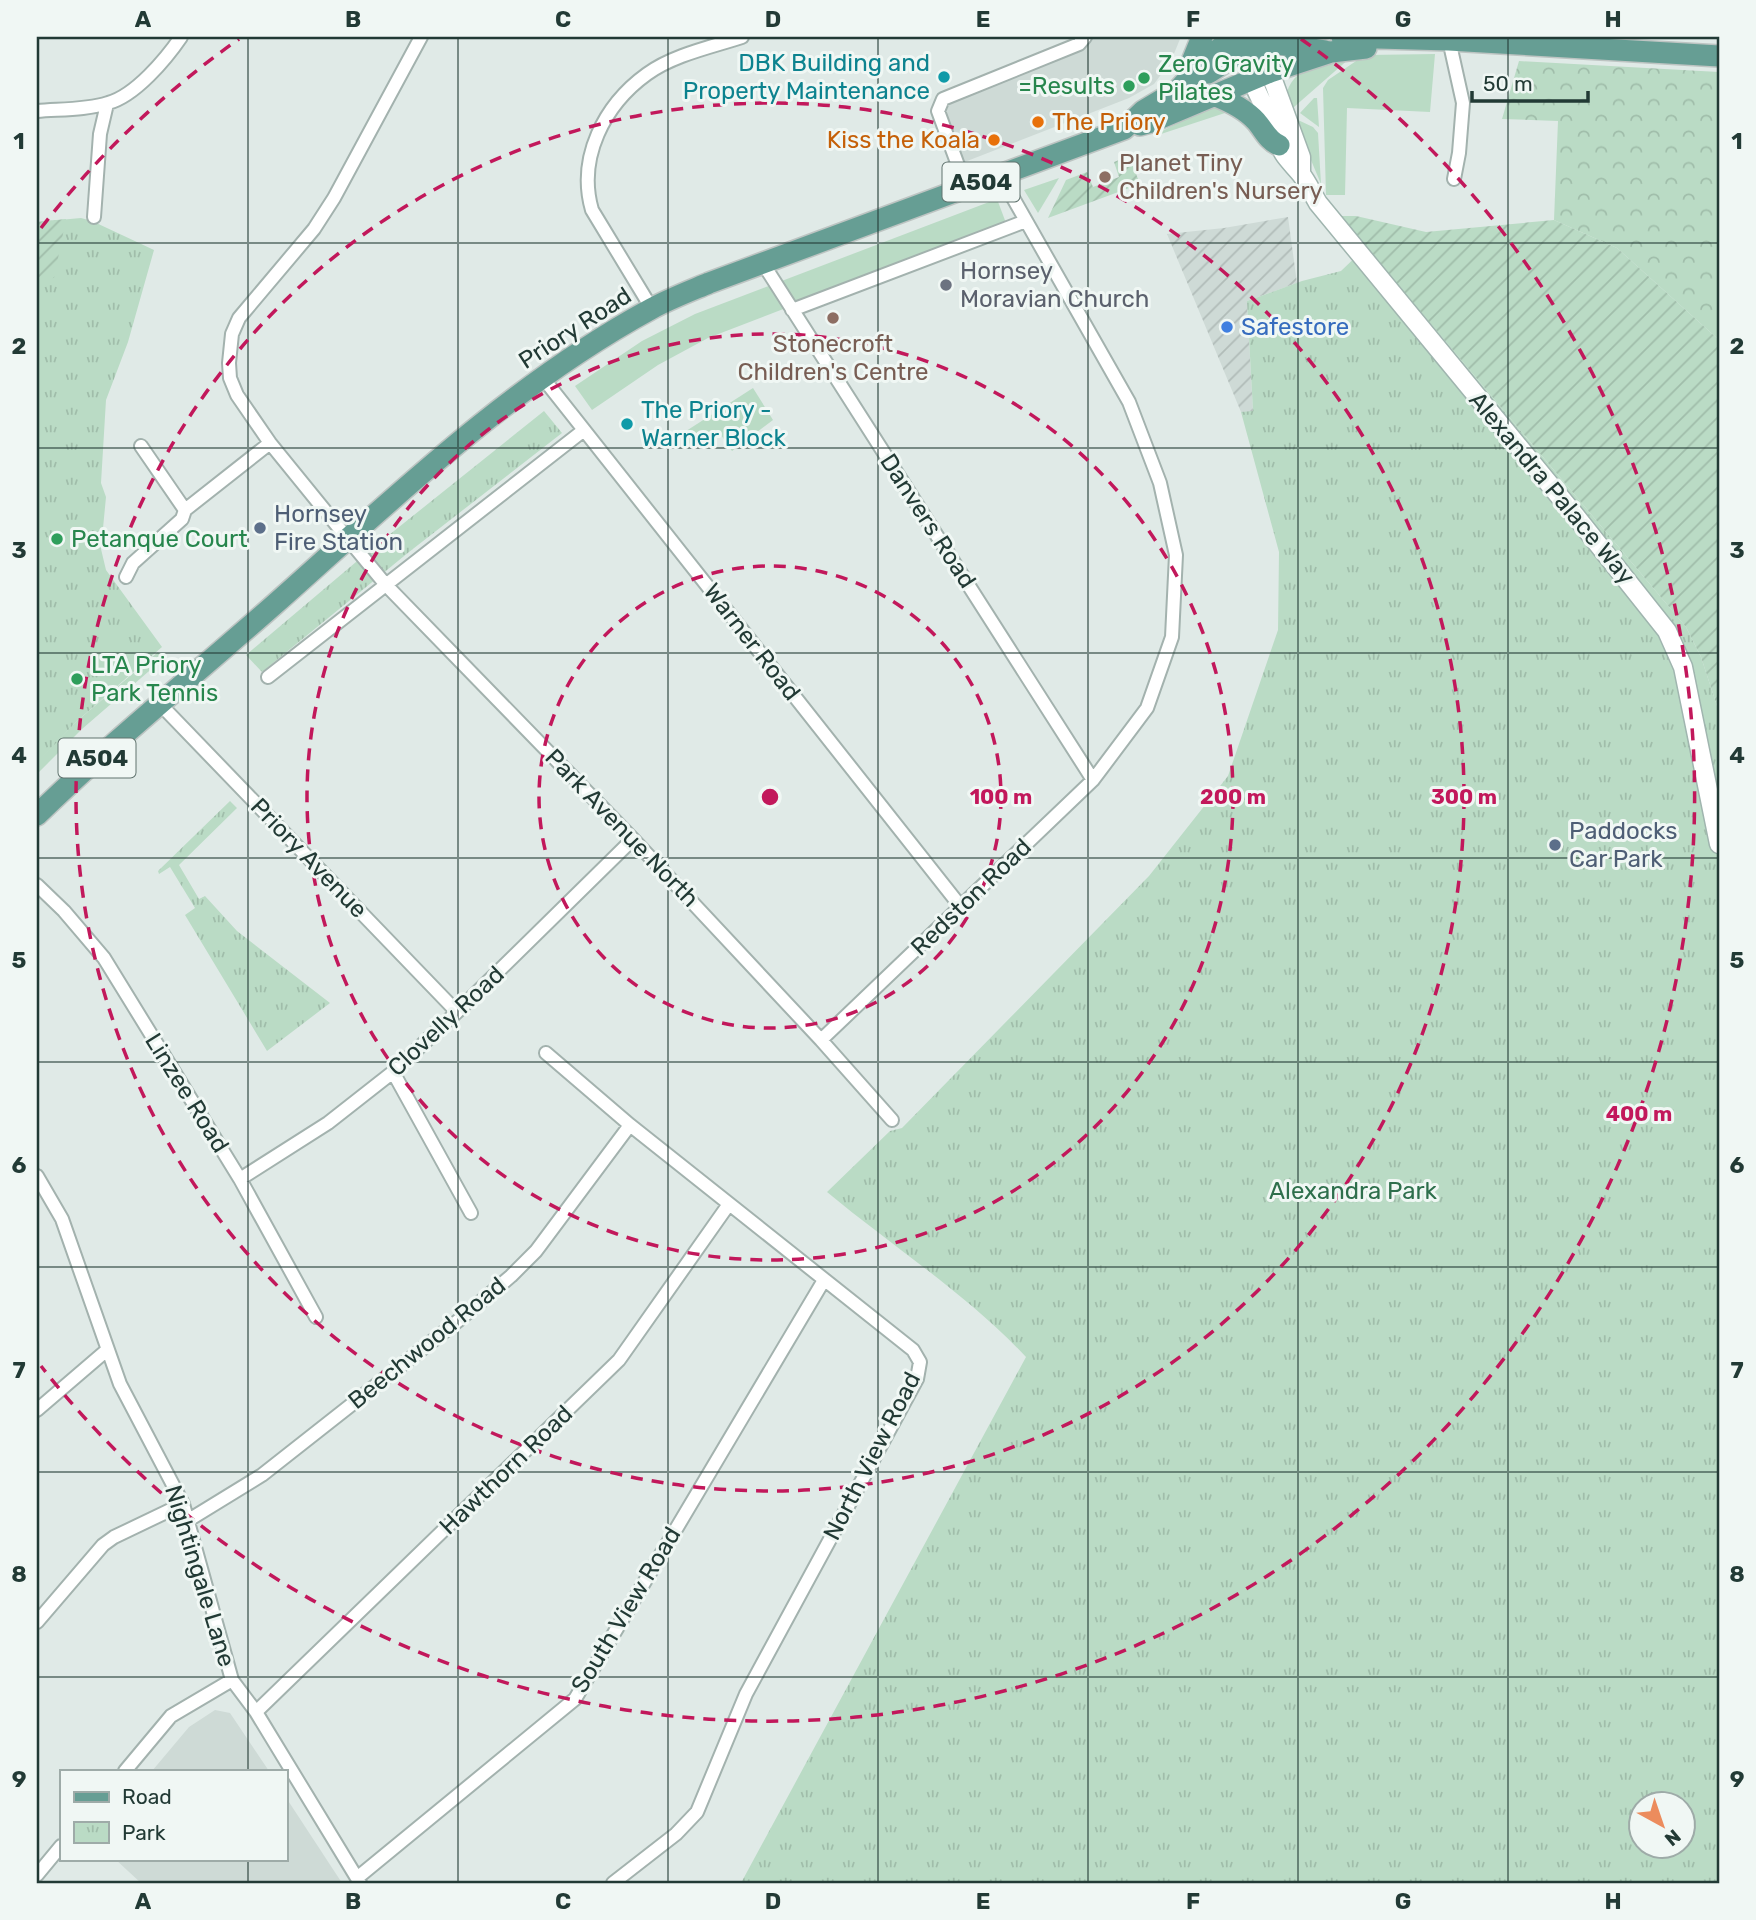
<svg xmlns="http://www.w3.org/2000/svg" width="1756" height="1920" viewBox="0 0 1756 1920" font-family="Rubik,sans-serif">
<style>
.built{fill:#cedad6}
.industrial{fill:url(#industrial-furrows)}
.grass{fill:#badbc5}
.forest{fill:url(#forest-crowns)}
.park{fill:url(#park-tufts);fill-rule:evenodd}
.garden{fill:url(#garden-furrows)}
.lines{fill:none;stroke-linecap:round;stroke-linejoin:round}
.street-casing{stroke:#a3b2ae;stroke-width:16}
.secondary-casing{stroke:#a0b5af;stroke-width:21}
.primary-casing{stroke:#bdc4c2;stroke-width:24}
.street{stroke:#fff;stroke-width:12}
.secondary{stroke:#fff;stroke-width:18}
.primary{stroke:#669e94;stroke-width:21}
.grid{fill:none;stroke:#223a35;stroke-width:2;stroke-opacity:0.55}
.ring{fill:none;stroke:#c2185b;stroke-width:3.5;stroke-dasharray:12 9}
.culture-dot{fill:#0f9aa8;stroke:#f0f7f4;stroke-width:2.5}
.leisure-dot{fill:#2e9e5b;stroke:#f0f7f4;stroke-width:2.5}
.food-dot{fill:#e8710a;stroke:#f0f7f4;stroke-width:2.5}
.education-dot{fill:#8d6e63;stroke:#f0f7f4;stroke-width:2.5}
.worship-dot{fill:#6b7280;stroke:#f0f7f4;stroke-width:2.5}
.shop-dot{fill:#3f7fe0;stroke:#f0f7f4;stroke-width:2.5}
.service-dot{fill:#5c6f8a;stroke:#f0f7f4;stroke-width:2.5}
.labels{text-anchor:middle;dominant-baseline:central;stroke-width:6;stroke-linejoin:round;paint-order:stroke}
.shield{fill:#f0f7f4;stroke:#60736e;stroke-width:2}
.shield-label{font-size:23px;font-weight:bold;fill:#223a35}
.culture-label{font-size:24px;fill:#0d838f;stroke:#f0f7f4;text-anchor:end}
.leisure-label{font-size:24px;fill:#27864d;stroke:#f0f7f4;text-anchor:start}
.food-label{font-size:24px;fill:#c56008;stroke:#f0f7f4;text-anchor:start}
.education-label{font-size:24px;fill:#785e54;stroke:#f0f7f4;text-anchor:start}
.worship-label{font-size:24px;fill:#5b616d;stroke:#f0f7f4;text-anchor:start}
.shop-label{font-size:24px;fill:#366cbe;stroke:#f0f7f4;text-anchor:start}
.street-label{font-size:24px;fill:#223a35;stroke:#f0f7f4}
.service-label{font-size:24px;fill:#4e5e75;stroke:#f0f7f4;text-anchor:start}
.park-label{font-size:24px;fill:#2e6f4c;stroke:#f0f7f4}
.centre{fill:#c2185b;stroke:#f0f7f4;stroke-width:3.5}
.ring-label{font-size:21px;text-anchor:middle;font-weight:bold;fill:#c2185b;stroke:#f0f7f4;stroke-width:6;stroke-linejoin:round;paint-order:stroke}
.neatline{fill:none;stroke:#223a35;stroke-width:2.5}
.grid-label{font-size:23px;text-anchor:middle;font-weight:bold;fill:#223a35}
</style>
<defs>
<pattern id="industrial-furrows" width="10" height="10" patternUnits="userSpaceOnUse" patternTransform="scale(1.75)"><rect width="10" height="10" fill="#cedad6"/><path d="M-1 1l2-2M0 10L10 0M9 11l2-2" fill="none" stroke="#b1bcb8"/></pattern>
<pattern id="forest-crowns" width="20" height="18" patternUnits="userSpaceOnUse" patternTransform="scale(1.75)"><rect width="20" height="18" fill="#badbc5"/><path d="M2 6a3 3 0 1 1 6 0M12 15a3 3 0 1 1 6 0" fill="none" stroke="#a0bdaa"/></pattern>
<pattern id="park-tufts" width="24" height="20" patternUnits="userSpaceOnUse" patternTransform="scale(1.75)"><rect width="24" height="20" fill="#badbc5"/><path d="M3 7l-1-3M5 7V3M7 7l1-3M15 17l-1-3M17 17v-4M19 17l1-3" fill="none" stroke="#a0bdaa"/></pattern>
<pattern id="garden-furrows" width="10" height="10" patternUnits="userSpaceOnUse" patternTransform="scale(1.75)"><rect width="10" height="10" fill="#badbc5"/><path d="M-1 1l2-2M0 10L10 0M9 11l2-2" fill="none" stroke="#a0bdaa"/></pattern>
</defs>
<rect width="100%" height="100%" fill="#e0eae7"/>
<path class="built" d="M1093,37H1180V39L1171,61L1154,84L1129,98L962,163L946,112L950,102L1075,49Z
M215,1710L230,1713L269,1771H152L189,1727Z
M285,1796L342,1883H141L115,1859H285Z"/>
<path class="industrial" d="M1288,217L1297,283L1247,301L1253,412H1241L1167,234L1224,228Z"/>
<path class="grass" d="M1435,54L1430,112L1347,108L1345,195H1326L1323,88L1328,80L1362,57L1368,55Z
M1350,58L1294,107H1291L1287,92C1296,64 1326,64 1350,58Z
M1314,98H1317L1319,127L1300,113Z
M1208,108H1225L1228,112L1161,134L1160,132Z
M1298,120L1313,127L1318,133L1321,184L1295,122Z
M1059,178L1038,213L1024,190Z
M997,199L1006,223L708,338L658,365L592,410L575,386L642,341L695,314Z
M753,388L773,420L732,451L721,435L693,449L683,433Z
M158,652L163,659L82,729L37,774V762L76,722Z"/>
<path class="forest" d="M1519,61L1719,72V340L1617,248L1554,220L1558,121L1502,119Z"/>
<path class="park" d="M81,218L92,221L154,250L128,342L106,400L101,483L106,497L101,549L106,570L162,647L76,722L37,763V222Z
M1366,247L1686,627L1701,657L1719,712V1883H741L1026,1357C967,1294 893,1247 827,1192L890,1131L902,1128L1149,876L1228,776L1278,630L1279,552L1241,412L1253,411L1247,301L1302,281L1341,271ZM1640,1804H1682V1846H1640Z
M544,411L562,433L409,552L262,672L246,655L369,551Z
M230,801L237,808L179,865L199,899L205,896L237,931L330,1003L267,1051L185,915L195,908L170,867L159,874L158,871Z"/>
<path class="garden" d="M1129,156L1140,184L1048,218L1066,180L1087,172L1093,187L1119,177L1114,162Z
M1340,216H1356L1426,232L1554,220L1617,248L1719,340V712L1701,657L1686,627Z
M66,219L54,278L37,279V222Z"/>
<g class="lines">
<defs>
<path id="street" d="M421,37L334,198L314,229L239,318L232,334L229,363L230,378L237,395L270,443L348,539L386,585L633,839L821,1040L892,1120
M1449,40L1463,103L1459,153L1454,179
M37,111C60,109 86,110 108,103C135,96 166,59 181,37
M966,187L938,111L943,99L1079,44L1085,37
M94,217L100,134L107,104
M762,262L1093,780
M652,309L592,210C577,158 604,105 647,74C673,55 711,47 742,37
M792,310L1026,221
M543,378L961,907
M141,446L185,510
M126,577L133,563L182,519L185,510L270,443
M268,677L584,430
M160,704L457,1012
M37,885L64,911L104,958L240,1179L316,1317
M821,1040L1093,780L1147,708L1172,637L1176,555L1160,483L1129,402L1000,175
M546,1053L630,1125L913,1350L920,1362L917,1379L746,1694L697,1812L676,1834L613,1883
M393,1072L471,1213
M37,1176L62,1219L120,1384L183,1504L232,1680L256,1712L360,1883
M240,1179L328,1123L393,1072L457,1012L633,839
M37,1410L107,1350
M187,1521L262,1475L459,1320L511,1276L536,1251L630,1125
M37,1622L103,1545L114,1537L183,1504
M256,1712L619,1360L729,1204
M125,1771L171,1716L232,1680
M37,1875L61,1846
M357,1878L575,1699L824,1280"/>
<path id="secondary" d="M1270,72L1301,157V174
M1251,79L1279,138C1279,153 1291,162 1300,173C1307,181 1312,193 1318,203L1574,514L1667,631L1683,667L1719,844"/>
<path id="primary" d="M1342,37L1449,40L1719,56
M1236,38L1325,51
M1189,69L1202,37
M1208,73C1236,56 1247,41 1270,72
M1213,95C1229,101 1244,108 1256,121C1264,130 1268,141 1279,145
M1140,125L1151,122L1270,72L1331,52L1366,48
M37,815C113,741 196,674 275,604C393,499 511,385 651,309C669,299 690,291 709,283L1124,129L1143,111L1178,90L1208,57L1235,37"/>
</defs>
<use href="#street" class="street-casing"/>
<use href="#secondary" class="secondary-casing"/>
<use href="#primary" class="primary-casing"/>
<use href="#street" class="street"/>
<use href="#secondary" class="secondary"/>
<use href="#primary" class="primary"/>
</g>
<path class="grid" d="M248,37V1771M458,37V1883M668,37V1883M878,37V1883M1088,37V1883M1298,37V1883M1508,37V1883M37,243H1719M37,448H1719M37,653H1719M37,858H1719M37,1062H1719M37,1267H1719M37,1472H1719M37,1677H1719M248,1859V1883"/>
<g class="ring">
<circle cx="770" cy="797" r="231"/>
<circle cx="770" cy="797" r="463"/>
<circle cx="770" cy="797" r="694"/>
<path d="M41 228A925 925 0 0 1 239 39M1301 39A925 925 0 1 1 41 1366"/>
</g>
<g class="culture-dot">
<circle cx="944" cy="77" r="7"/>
<circle cx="627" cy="424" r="7"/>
</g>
<g class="leisure-dot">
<circle cx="1144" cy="78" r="7"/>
<circle cx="1129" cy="86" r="7"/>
<circle cx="57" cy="539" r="7"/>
<circle cx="77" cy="679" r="7"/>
</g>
<g class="food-dot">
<circle cx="1038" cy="122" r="7"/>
<circle cx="994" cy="140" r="7"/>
</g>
<g class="education-dot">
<circle cx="1105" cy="177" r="7"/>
<circle cx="833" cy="318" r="7"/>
</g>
<circle class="worship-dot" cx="946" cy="285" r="7"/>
<circle class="shop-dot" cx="1227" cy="327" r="7"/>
<g class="service-dot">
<circle cx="260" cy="528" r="7"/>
<circle cx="1555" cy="845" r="7"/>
</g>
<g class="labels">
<g class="shield">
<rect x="942.5" y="162.5" width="77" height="39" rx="5"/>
<rect x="58.5" y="738.5" width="77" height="39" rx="5"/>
</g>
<g class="shield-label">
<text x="981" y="182">A504</text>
<text x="97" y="758">A504</text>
</g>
<g class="culture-label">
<text x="930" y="63">DBK Building and<tspan x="930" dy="28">Property Maintenance</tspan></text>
<text x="641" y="410" text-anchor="start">The Priory -<tspan x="641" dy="28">Warner Block</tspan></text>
</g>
<g class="leisure-label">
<text x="1158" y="64">Zero Gravity<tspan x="1158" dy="28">Pilates</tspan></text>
<text x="1115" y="86" text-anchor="end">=Results</text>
<text x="71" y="539">Petanque Court</text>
<text x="91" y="665">LTA Priory<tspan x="91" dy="28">Park Tennis</tspan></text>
</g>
<g class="food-label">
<text x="1052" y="122">The Priory</text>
<text x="980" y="140" text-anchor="end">Kiss the Koala</text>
</g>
<g class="education-label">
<text x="1119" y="163">Planet Tiny<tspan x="1119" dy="28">Children's Nursery</tspan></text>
<text x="833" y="344" text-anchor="middle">Stonecroft<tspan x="833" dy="28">Children's Centre</tspan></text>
</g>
<g class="worship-label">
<text x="960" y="271">Hornsey<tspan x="960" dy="28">Moravian Church</tspan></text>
</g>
<g class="shop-label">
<text x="1241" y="327">Safestore</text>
</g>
<g class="street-label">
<text transform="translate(575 328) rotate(-33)">Priory Road</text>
<text transform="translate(1552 488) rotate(50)">Alexandra Palace Way</text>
<text transform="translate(928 521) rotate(57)">Danvers Road</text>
<text transform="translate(752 642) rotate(52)">Warner Road</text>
<text transform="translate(622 828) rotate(46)">Park Avenue North</text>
<text transform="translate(309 858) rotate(46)">Priory Avenue</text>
<text transform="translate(971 897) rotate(-44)">Redston Road</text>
<text transform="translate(446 1021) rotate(-43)">Clovelly Road</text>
<text transform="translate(187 1093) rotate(58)">Linzee Road</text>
<text transform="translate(427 1343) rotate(-39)">Beechwood Road</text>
<text transform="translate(872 1456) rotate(-63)">North View Road</text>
<text transform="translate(506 1470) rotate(-44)">Hawthorn Road</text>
<text transform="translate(200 1576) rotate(73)">Nightingale Lane</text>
<text transform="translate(626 1610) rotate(-59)">South View Road</text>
</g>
<g class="service-label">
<text x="274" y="514">Hornsey<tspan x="274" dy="28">Fire Station</tspan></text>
<text x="1569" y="831">Paddocks<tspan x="1569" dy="28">Car Park</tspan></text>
</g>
<g class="park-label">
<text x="1353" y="1191">Alexandra Park</text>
</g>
</g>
<circle cx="770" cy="797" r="10" class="centre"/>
<g class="ring-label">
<text x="1001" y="804">100 m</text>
<text x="1233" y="804">200 m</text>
<text x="1464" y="804">300 m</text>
<text x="1639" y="1121">400 m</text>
</g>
<rect width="1756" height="1920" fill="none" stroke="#f0f7f4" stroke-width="77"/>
<rect x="60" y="1770" width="228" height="91" fill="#f0f7f4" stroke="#9eaba8" stroke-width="2"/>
<rect x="74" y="1792" width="35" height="10" fill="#669e94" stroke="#9eaba8" stroke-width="2"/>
<text x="122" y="1804" font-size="21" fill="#223a35">Road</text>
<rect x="74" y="1822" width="35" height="21" fill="url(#park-tufts)" stroke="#9eaba8" stroke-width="2"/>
<text x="122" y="1840" font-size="21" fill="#223a35">Park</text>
<g transform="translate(1662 1825) rotate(140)"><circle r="33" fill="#f0f7f4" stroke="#9eaba8" stroke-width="2"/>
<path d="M0-5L12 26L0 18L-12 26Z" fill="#ec8c5d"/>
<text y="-10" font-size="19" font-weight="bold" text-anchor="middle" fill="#223a35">N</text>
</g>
<path d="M1472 91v10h116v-10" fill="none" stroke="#223a35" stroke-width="3.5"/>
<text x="1483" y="91" font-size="21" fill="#223a35" stroke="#f0f7f4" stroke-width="5" paint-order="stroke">50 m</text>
<rect x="38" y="38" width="1680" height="1844" class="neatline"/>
<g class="grid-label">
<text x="143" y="27">A</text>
<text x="353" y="27">B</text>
<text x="563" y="27">C</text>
<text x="773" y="27">D</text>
<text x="983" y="27">E</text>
<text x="1193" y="27">F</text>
<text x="1403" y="27">G</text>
<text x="1613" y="27">H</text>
<text x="19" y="149">1</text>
<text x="1737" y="149">1</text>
<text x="19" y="354">2</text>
<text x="1737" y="354">2</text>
<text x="19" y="558">3</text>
<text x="1737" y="558">3</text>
<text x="19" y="763">4</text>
<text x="1737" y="763">4</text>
<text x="19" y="968">5</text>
<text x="1737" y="968">5</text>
<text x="19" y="1173">6</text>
<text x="1737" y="1173">6</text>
<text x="19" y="1378">7</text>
<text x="1737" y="1378">7</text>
<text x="19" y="1582">8</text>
<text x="1737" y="1582">8</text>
<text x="19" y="1787">9</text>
<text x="1737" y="1787">9</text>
<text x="143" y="1909">A</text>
<text x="353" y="1909">B</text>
<text x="563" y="1909">C</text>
<text x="773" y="1909">D</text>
<text x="983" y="1909">E</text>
<text x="1193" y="1909">F</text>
<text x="1403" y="1909">G</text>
<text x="1613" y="1909">H</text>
</g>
</svg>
